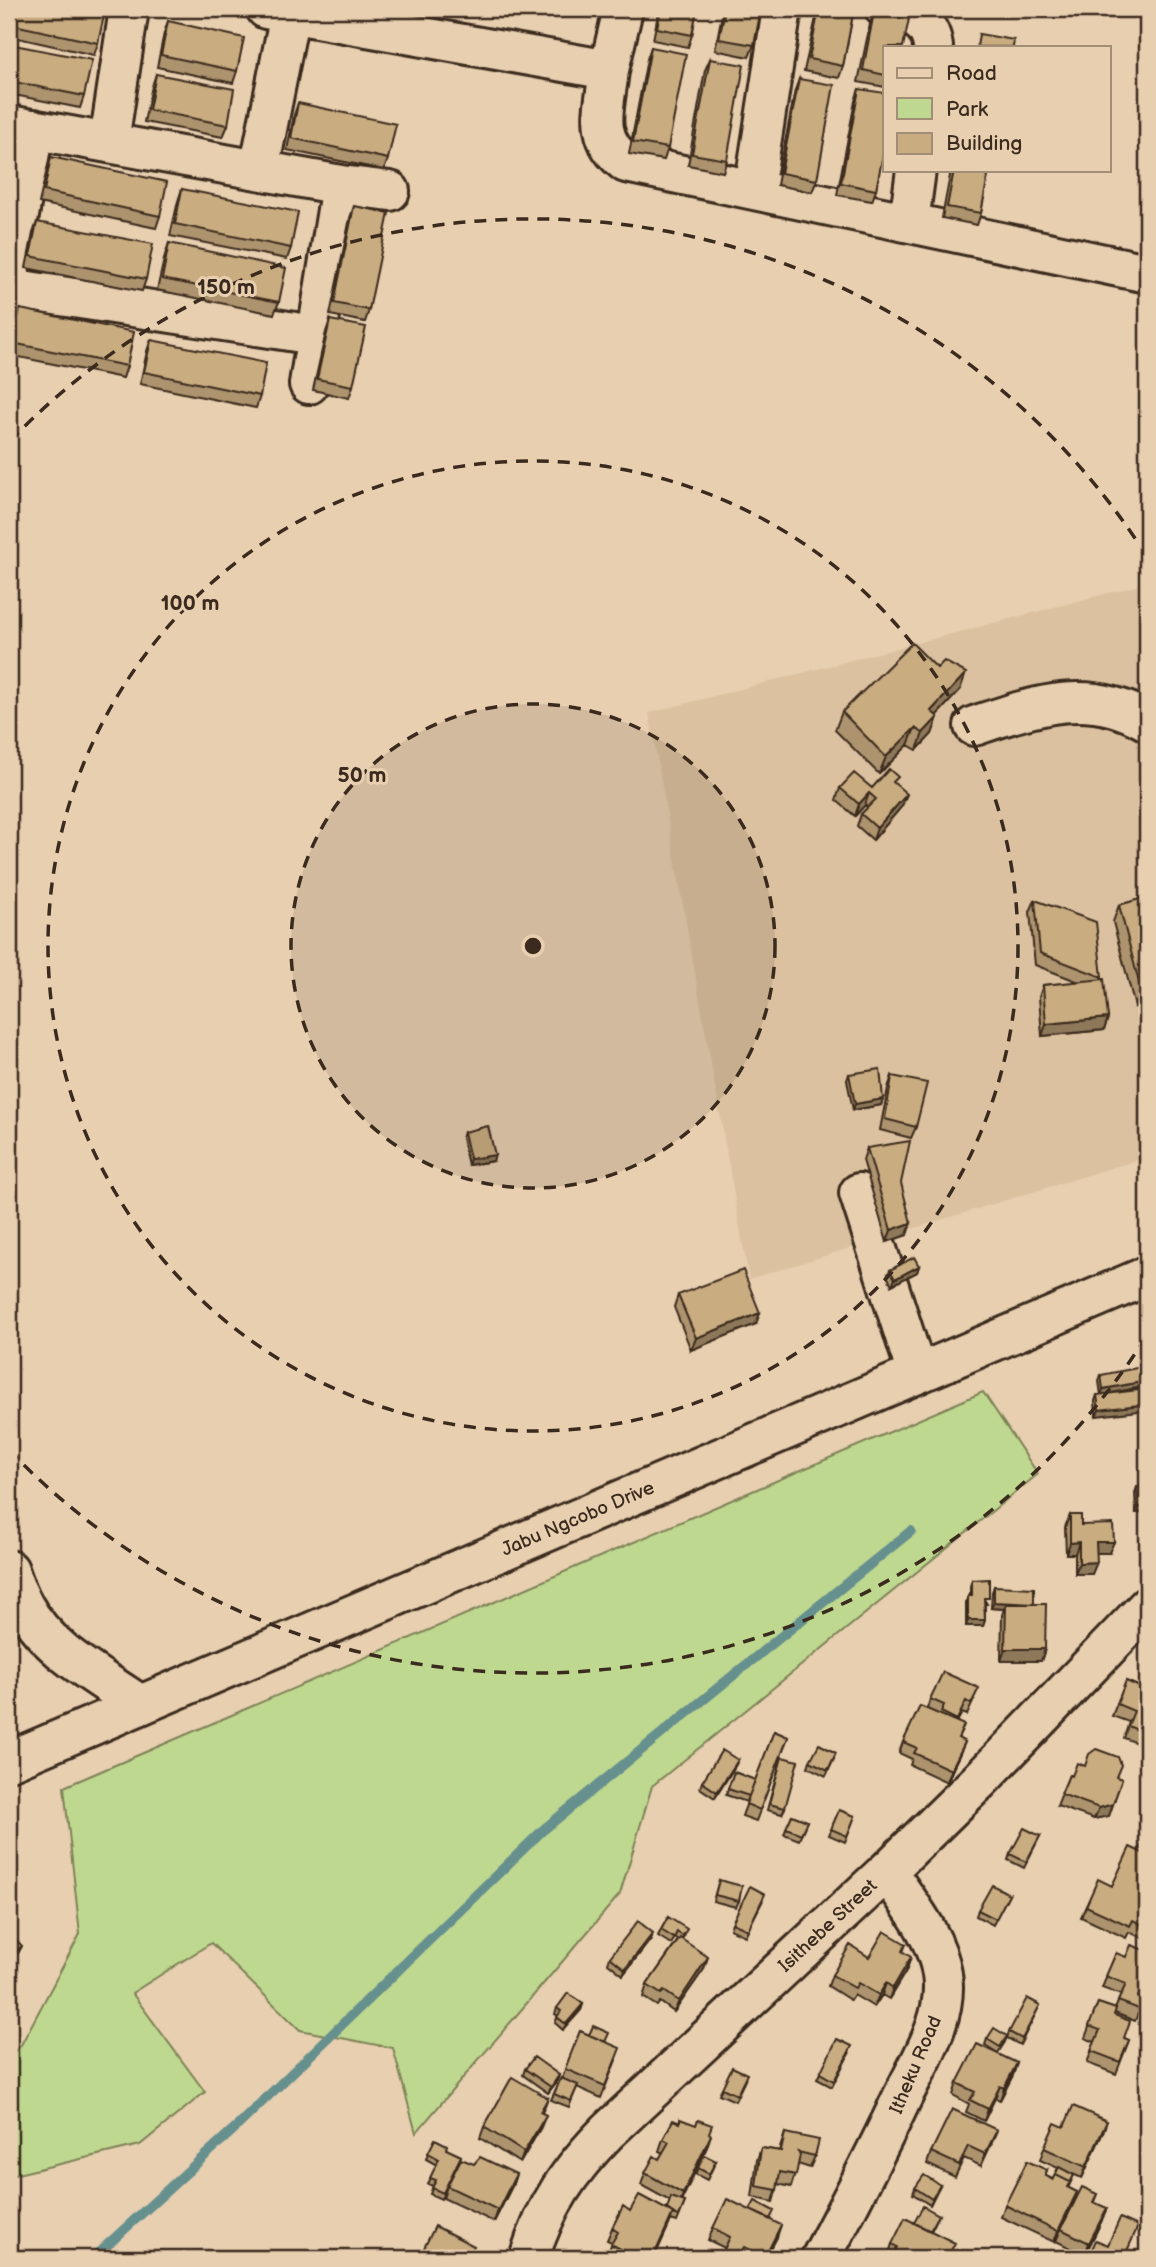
<svg xmlns="http://www.w3.org/2000/svg" width="1156" height="2267" viewBox="0 0 1156 2267" font-family="'Balsamiq Sans',sans-serif">
<style>
.built{fill:#dbc19f}
.green{fill:#bfd88f;stroke:#7d8156;stroke-width:2}
.lines{fill:none;stroke-linecap:round;stroke-linejoin:round}
.stream{stroke:#66908e;stroke-width:10}
.minor-casing{stroke:#3b2a1e;stroke-width:44}
.major-casing{stroke:#3b2a1e;stroke-width:44}
.minor{stroke:#e7cfb0;stroke-width:38}
.major{stroke:#e7cfb0;stroke-width:38}
.wall{fill:#ad946e;stroke:#3b2a1e;stroke-width:2}
.shaded-wall{fill:#8d785a;stroke:#3b2a1e;stroke-width:2}
.building{fill:#c9ac80;stroke:#3b2a1e;stroke-width:2}
.ring{fill:none;stroke:#3b2a1e;stroke-width:3.5;stroke-dasharray:12 9}
.labels{text-anchor:middle;dominant-baseline:central;stroke-width:6;stroke-linejoin:round;paint-order:stroke}
.street-label{font-size:19px;fill:#3b2a1e;stroke:#e7cfb0}
.centre{fill:#3b2a1e;stroke:#e7cfb0;stroke-width:3.5}
.ring-label{font-size:21px;text-anchor:middle;font-weight:bold;fill:#3b2a1e;stroke:#e7cfb0;stroke-width:6;stroke-linejoin:round;paint-order:stroke}
</style>
<rect width="100%" height="100%" fill="#e7cfb0"/>
<filter id="ink" filterUnits="userSpaceOnUse"><feTurbulence type="fractalNoise" baseFrequency=".0143" numOctaves="2"/><feDisplacementMap in="SourceGraphic" scale="14" xChannelSelector="R" yChannelSelector="G"/><feConvolveMatrix kernelMatrix="1 2 1 2 8 2 1 2 1" color-interpolation-filters="sRGB"/></filter>
<g filter="url(#ink)">
<path class="built" d="M1147,583V1157L749,1279L649,713Z"/>
<path class="green" d="M983,1392L1038,1474L652,1786L620,1894L416,2133L393,2048L300,2030L211,1943L132,1993L205,2092L140,2145L9,2176V2057L21,2045L80,1934L64,1787Z"/>
<g class="lines">
<path class="stream" d="M93,2258L234,2129L543,1830L911,1531"/>
<defs>
<path id="minor" d="M266,9L609,70C605,108 592,137 626,163L1147,273
M885,9C909,14 930,19 933,47
M609,70L623,9
M9,125L341,185L390,191
M109,142L129,9
M259,170L290,13
M754,190L782,9
M909,222L916,170
M9,273L34,129
M9,288L315,335
M309,384L341,185
M974,726C1034,706 1088,686 1147,721
M859,1193L917,1374
M9,1570C13,1582 18,1595 24,1606C48,1651 100,1677 140,1705
M529,2258C546,2204 569,2171 608,2131L887,1871L979,1781L1147,1607
M821,2258C848,2206 876,2154 901,2100C919,2062 949,2018 942,1974C936,1935 908,1903 887,1871"/>
<path id="major" d="M9,1761L1147,1276"/>
</defs>
<use href="#minor" class="minor-casing"/>
<use href="#major" class="major-casing"/>
<use href="#minor" class="minor"/>
<use href="#major" class="major"/>
</g>
<path class="wall" d="M9,9L98,43L94,55L9,36Z
M659,9H697L692,35L688,47L653,40Z
M723,9H761L754,45L749,57L715,50Z
M818,9H854L843,66L839,78L804,71Z
M874,12L885,47V87L858,82L870,24Z
M168,21L237,71L233,83L157,67L164,33Z
M9,44L84,96L80,108L9,94Z
M651,47L668,148L664,160L629,154L647,59Z
M710,59L727,160L723,172L688,165L705,70Z
M156,74L228,125L223,137L144,122L152,86Z
M799,79L817,180L812,192L777,185L795,90Z
M859,89L876,190L872,201L837,195L855,101Z
M298,103L388,159L384,170L287,150L294,115Z
M51,157L160,216L156,228L39,203L47,169Z
M951,170H989L981,213L977,225L942,218Z
M182,189L291,248L287,259L170,236L178,201Z
M354,206L369,310L365,322L330,315L350,218Z
M37,222L146,279L142,291L26,268L33,233Z
M169,243L279,302L274,314L157,290L165,255Z
M20,309L127,366L123,378L9,355L15,321Z
M330,320L353,386L349,398L313,390L326,332Z
M151,340L260,396L256,408L140,384L147,351Z
M960,690L936,716L938,717L932,734L917,750L908,745L879,774L835,730L842,712Z
M895,784L902,806L873,840L857,826L861,814L868,808L865,805L855,816L836,800L840,788H872Z
M1147,897V1052L1139,1016L1142,1006L1135,1007L1113,922L1119,905Z
M1035,900L1102,977L1101,980L1108,1018L1104,1030L1042,1036L1039,997L1043,985L1079,982L1035,965L1030,912Z
M849,1074L883,1099L881,1105L853,1110L847,1080Z
M892,1076L916,1127L911,1138L880,1130L888,1088Z
M464,1132L493,1161L468,1165L462,1138Z
M867,1148L901,1183L907,1235L887,1242L863,1160Z
M919,1266L917,1272L892,1285L887,1276L890,1270Z
M678,1295L756,1324L691,1350L674,1307Z
M1101,1375L1147,1386L1104,1394L1147,1389L1096,1416L1095,1401L1097,1395H1101L1099,1381Z
M1137,1487H1147L1136,1513L1135,1493Z
M1070,1515L1081,1525L1109,1553H1096L1092,1574H1075V1554H1066L1065,1527Z
M972,1580L987,1604H985V1620L983,1626H966V1602L968,1596H970V1586Z
M994,1586L1034,1604L1045,1649L1041,1661H1001L1002,1615L1004,1609L991,1608L992,1592Z
M1126,1681L1147,1690V1747L1124,1738L1129,1722L1112,1716Z
M930,1699L974,1700L967,1715L962,1713L957,1722L959,1739L965,1742L947,1782L910,1765L912,1759L899,1753L903,1742L927,1709Z
M774,1731L788,1737L756,1821L742,1816Z
M834,1759L826,1776L808,1767L810,1761Z
M738,1760L735,1766L715,1798L700,1788L702,1782Z
M780,1763L785,1808L782,1814L767,1810Z
M734,1772L755,1780L747,1802L726,1795Z
M1069,1775L1116,1777L1122,1779L1109,1816L1094,1819L1057,1806Z
M839,1810L855,1816L845,1842L829,1835Z
M792,1815L807,1821L799,1840L784,1834Z
M1147,1832V1940L1129,1932L1126,1938L1081,1917L1086,1906L1112,1886L1139,1851Z
M1040,1836L1024,1868L1008,1860L1010,1854Z
M719,1880L739,1901L736,1907L713,1901Z
M1009,1894L993,1925L976,1916L978,1910Z
M763,1900L745,1936L730,1929L732,1923Z
M668,1917L685,1935L682,1939L704,1969L674,2012L660,2002L657,2006L643,1997L647,1985L678,1940L675,1938L671,1944L658,1936L661,1930Z
M651,1939L623,1975L608,1963L610,1957Z
M906,1944L903,1952L907,1969L889,1999L882,1995L874,2007L854,1995L850,2000L828,1986L832,1975L869,1957Z
M1116,1953L1139,1997V2011L1135,2021L1115,2013L1114,2015L1124,2038L1129,2040L1116,2074L1087,2063L1095,2042L1085,2038L1098,2003L1115,2009L1121,1995L1102,1988Z
M583,2004L581,2010L563,2030L555,2023L558,2016L555,2014L557,2008Z
M1040,2005L1020,2045L1007,2038L1009,2032Z
M580,2031L605,2042L616,2060L601,2098L577,2087L569,2107L551,2100L561,2078H562Z
M1007,2036L1005,2042L998,2053L985,2045L987,2039Z
M850,2052L832,2087L817,2079L820,2073Z
M1017,2063L1013,2075L1000,2100L995,2098L984,2121L966,2112L969,2104L953,2095L957,2083Z
M525,2069L559,2075L557,2081L548,2093L523,2075Z
M745,2080L735,2101L719,2094L722,2088Z
M548,2098L542,2113L541,2127L520,2163L480,2138L484,2127Z
M679,2122L709,2133L707,2147L681,2200L685,2202L677,2222L671,2220L654,2258H611L607,2256L612,2242L607,2240L612,2228L630,2211L667,2209L670,2201L641,2185L645,2173L659,2159L663,2153L659,2151L663,2139Z
M1064,2127L1103,2132L1082,2178L1070,2173L1074,2175L1068,2188L1077,2192L1072,2204L1054,2242L1001,2217L1005,2205L1047,2170L1045,2176L1053,2179L1058,2168L1040,2160L1044,2148Z
M785,2133L815,2156L810,2168L798,2164L791,2187L778,2184L773,2202L752,2197L757,2160L761,2148L779,2151Z
M992,2142L981,2166L964,2158L955,2177L927,2164L931,2152Z
M446,2149L461,2156L441,2199L430,2194L433,2186L428,2184L437,2165L426,2159L428,2153Z
M716,2161L707,2180L695,2174L698,2168Z
M474,2164L516,2174L512,2186L494,2222L443,2198L447,2186Z
M940,2185L930,2205L913,2194L915,2188Z
M1097,2194L1094,2202L1102,2220L1085,2255L1056,2241L1061,2229Z
M939,2215L931,2231L949,2258H893L888,2256L892,2244L914,2223Z
M771,2220L777,2237L766,2258H720L725,2248L708,2240L713,2228Z"/>
<path class="shaded-wall" d="M966,673L960,690L925,728L931,711Z
M938,717L932,734L917,750L923,733Z
M915,728L908,745L879,774L886,757Z
M869,793L865,805L855,816L859,804Z
M907,794L902,806L873,840L877,828Z
M1147,989V1004L1135,1007L1141,990Z
M1108,1018L1104,1030L1042,1036L1046,1024Z
M883,1099L881,1105L853,1110L855,1104Z
M495,1155L493,1161L468,1165L470,1159Z
M911,1223L907,1235L887,1242L891,1230Z
M919,1266L917,1272L892,1285L895,1279Z
M760,1313L756,1324L691,1350L696,1338Z
M1147,1381V1386L1101,1395L1103,1389Z
M1147,1404V1410L1096,1416L1099,1410Z
M1138,1507H1147V1513H1136Z
M1079,1542L1075,1554H1066L1070,1543Z
M1096,1542H1114L1109,1553H1092Z
M1097,1562L1092,1574H1075L1079,1563Z
M994,1602L1034,1604H1006L1004,1609L991,1608Z
M968,1620H985L983,1626H966Z
M1005,1649H1045L1041,1661H1001Z
M965,1742L960,1753L947,1782L951,1770Z
M738,1760L735,1766L715,1798L717,1792Z
M1113,1804L1109,1816L1094,1819L1099,1808Z
M653,1933L651,1939L623,1975L625,1969Z
M22,1946L19,1952L9,1962V1958Z
M708,1957L704,1969L674,2012L679,2001Z
M911,1957L907,1969L889,1999L893,1988Z
M886,1983L882,1995L874,2007L879,1995Z
M583,2004L581,2010L563,2030L566,2024Z
M1017,2063L1013,2075L1000,2100L1004,2088Z
M559,2075L557,2081L548,2093L551,2087Z
M1000,2086L995,2098L984,2121L988,2109Z
M546,2115L541,2127L520,2163L524,2152Z
M1107,2121L1103,2132L1082,2178L1086,2167Z
M997,2130L992,2142L981,2166L985,2154Z
M711,2135L707,2147L679,2206L683,2194Z
M516,2174L512,2186L494,2222L498,2210Z
M1077,2192L1072,2204L1054,2242L1058,2231Z
M1107,2208L1102,2220L1085,2255L1089,2243Z
M673,2213L669,2225L654,2258H653Z
M781,2225L777,2237L766,2258H765Z"/>
<path class="building" d="M9,9H93L105,11L98,43L9,24Z
M661,9H697L692,35L657,28Z
M725,9H761L754,45L719,39Z
M819,9H854L843,66L809,59Z
M874,12L909,19L903,47H885V75L863,70Z
M168,21L244,38L237,71L161,55Z
M979,34L1014,40L1013,47H977Z
M9,44L92,60L84,96L9,81Z
M651,47L686,54L668,148L633,142Z
M710,59L744,65L727,160L692,154Z
M156,74L234,89L228,125L149,110Z
M799,79L834,85L817,180L781,173Z
M859,89L885,93V144L876,190L841,183Z
M298,103L396,124L388,159L291,138Z
M51,157L167,182L160,216L44,191Z
M954,170H989L981,213L947,207Z
M182,189L298,212L291,248L175,224Z
M354,206L389,213L369,310L334,303Z
M37,222L153,244L146,279L30,256Z
M169,243L286,268L279,302L162,279Z
M20,309L134,332L127,366L12,343Z
M330,320L366,327L353,386L317,379Z
M151,340L266,363L260,396L144,372Z
M912,643L937,668L944,661L966,673L931,711L938,717L923,733L915,728L886,757L842,712Z
M889,769L898,777L893,782L907,794L877,828L861,814L876,799L869,793L859,804L840,788L854,773L872,788Z
M1147,897V989L1141,990L1119,905Z
M1035,900L1096,922L1102,977L1040,953Z
M1104,979L1108,1018L1046,1024L1043,985Z
M1147,1003V1022L1143,1004Z
M880,1069L883,1099L855,1104L849,1074Z
M892,1076L927,1083L916,1127L885,1119Z
M488,1126L495,1155L470,1159L464,1132Z
M910,1141L901,1183L911,1223L891,1230L867,1148Z
M914,1257L919,1266L895,1279L890,1270Z
M743,1270L760,1313L696,1338L678,1295Z
M1147,1366V1381L1103,1389L1101,1375Z
M1147,1389V1404L1099,1410L1097,1395Z
M1137,1487H1147V1507H1138Z
M1070,1515H1081V1525L1113,1524L1114,1542H1096L1097,1562L1079,1563V1542L1070,1543Z
M989,1579V1598H984L985,1620H968V1596H972V1580Z
M994,1586L1034,1588V1604L994,1602Z
M1006,1604H1046L1045,1649H1005Z
M943,1672L979,1688L971,1704L966,1701L957,1720L941,1712L944,1705L930,1699Z
M1126,1681L1147,1690V1734L1128,1726L1134,1711L1117,1704Z
M920,1706L964,1725L958,1738L965,1742L951,1770L914,1753L917,1748L903,1742Z
M774,1731L788,1737L760,1810L746,1804Z
M819,1744L836,1753L828,1770L810,1761Z
M1096,1749L1118,1757L1121,1765L1116,1777L1122,1779L1113,1804L1099,1808L1061,1794L1069,1775L1072,1776L1077,1763L1085,1766L1089,1754Z
M722,1750L738,1760L717,1792L702,1782Z
M782,1757L798,1761L785,1808L769,1804Z
M734,1772L755,1780L749,1796L728,1789Z
M839,1810L855,1816L847,1836L831,1829Z
M792,1815L807,1821L801,1834L786,1828Z
M1024,1828L1040,1836L1026,1862L1010,1854Z
M1147,1832V1842L1143,1840Z
M1130,1847L1147,1855V1927L1133,1920L1130,1926L1086,1906L1098,1879L1112,1886Z
M719,1880L742,1886L739,1901L715,1895Z
M992,1885L1009,1894L996,1919L978,1910Z
M750,1886L765,1894L748,1930L732,1923Z
M668,1917L687,1929L683,1936L677,1932L674,1938L661,1930Z
M638,1921L653,1933L625,1969L610,1957Z
M884,1931L906,1944L902,1951L911,1957L893,1988L886,1983L879,1995L858,1983L855,1988L832,1975L850,1945L869,1957Z
M9,1932L22,1946L9,1958Z
M680,1938L708,1957L679,2001L664,1991L661,1994L647,1985Z
M1131,1945L1147,1951V1975L1138,1997L1144,1999L1139,2009L1118,2001L1126,1984L1106,1976L1116,1953L1126,1957Z
M9,1968L18,1972L9,1993Z
M568,1993L583,2004L566,2024L557,2017L561,2011L557,2008Z
M1027,1998L1040,2005L1022,2039L1009,2032Z
M1098,2003L1116,2009L1114,2015L1130,2021L1124,2038L1129,2040L1120,2062L1091,2051L1100,2030L1089,2026Z
M593,2026L609,2033L605,2042L589,2035Z
M994,2028L1007,2036L1000,2047L987,2039Z
M580,2031L620,2048L605,2086L565,2069Z
M837,2039L852,2046L834,2081L820,2073Z
M977,2044L1017,2063L1004,2088L1000,2086L988,2109L970,2100L975,2092L957,2083Z
M534,2057L559,2075L551,2087L525,2069Z
M732,2067L747,2074L737,2095L722,2088Z
M512,2077L548,2098L540,2112L546,2115L524,2152L484,2127Z
M561,2078L578,2085L571,2101L554,2094Z
M1073,2106L1107,2121L1086,2167L1044,2148L1055,2123L1064,2127Z
M952,2109L997,2130L985,2154L968,2146L959,2165L931,2152Z
M680,2119L696,2125L698,2120L712,2125L709,2133L711,2135L683,2194L645,2173L654,2156L659,2159L669,2142L663,2139L673,2120L680,2123Z
M785,2133L819,2140L815,2156L798,2152L800,2155L796,2175L780,2172L777,2190L756,2186L761,2148L781,2151Z
M435,2139L447,2145L446,2149L461,2156L443,2193L432,2188L436,2180L430,2178L439,2159L428,2153Z
M704,2155L716,2161L709,2174L698,2168Z
M480,2157L516,2174L498,2210L447,2186L461,2159L474,2164Z
M1027,2161L1047,2170L1045,2175L1053,2180L1056,2175L1070,2182L1067,2187L1077,2192L1058,2231L1005,2205Z
M1059,2167L1074,2175L1069,2185L1070,2182L1056,2175L1054,2177Z
M924,2175L940,2185L932,2199L915,2188Z
M1082,2187L1097,2194L1093,2202L1107,2208L1089,2243L1061,2229Z
M639,2195L673,2213L653,2258H638L611,2244L618,2232L612,2228L623,2206L630,2211Z
M671,2197L685,2202L679,2216L673,2214V2213L667,2209Z
M727,2199L781,2225L765,2257L744,2247L738,2258H720L730,2237L713,2228Z
M755,2201L774,2211L770,2219L750,2210Z
M923,2206L939,2215L930,2231L914,2223Z
M905,2218L955,2243L947,2258H909L895,2252L897,2247L892,2244Z
M1120,2218L1138,2226L1124,2258H1119L1116,2257L1115,2258H1088L1096,2240L1108,2245Z
M435,2226L474,2246L467,2258H419Z
M1128,2254L1136,2258H1126Z"/>
</g>
<circle cx="533" cy="946" r="242" fill="#3b2a1e" fill-opacity=".12"/>
<g class="ring">
<circle cx="533" cy="946" r="242"/>
<circle cx="533" cy="946" r="485"/>
<path d="M1146 1337A727 727 0 0 1 10 1451M10 441A727 727 0 0 1 1146 555"/>
</g>
<g class="labels">
<g class="street-label">
<text transform="translate(578 1519) rotate(-23)">Jabu Ngcobo Drive</text>
<text transform="translate(828 1926) rotate(-43)">Isithebe Street</text>
<text transform="translate(916 2065) rotate(-67)">Itheku Road</text>
</g>
</g>
<circle cx="533" cy="946" r="10" class="centre"/>
<g class="ring-label">
<text x="226" y="294">150 m</text>
<text x="190" y="610">100 m</text>
<text x="362" y="782">50 m</text>
</g>
<rect width="1156" height="2267" fill="none" stroke="#e7cfb0" stroke-width="35"/>
<rect x="18" y="18" width="1121" height="2232" fill="none" stroke="#3b2a1e" stroke-width="2.5" filter="url(#ink)"/>
<rect x="883" y="46" width="228" height="126" fill="#e7cfb0" stroke="#a28d76" stroke-width="2"/>
<rect x="897" y="68" width="35" height="10" fill="#e7cfb0" stroke="#a28d76" stroke-width="2"/>
<text x="946" y="80" font-size="21" fill="#3b2a1e">Road</text>
<rect x="897" y="98" width="35" height="21" fill="#bfd88f" stroke="#a28d76" stroke-width="2"/>
<text x="946" y="116" font-size="21" fill="#3b2a1e">Park</text>
<rect x="897" y="133" width="35" height="21" fill="#c9ac80" stroke="#a28d76" stroke-width="2"/>
<text x="946" y="150" font-size="21" fill="#3b2a1e">Building</text>
</svg>
